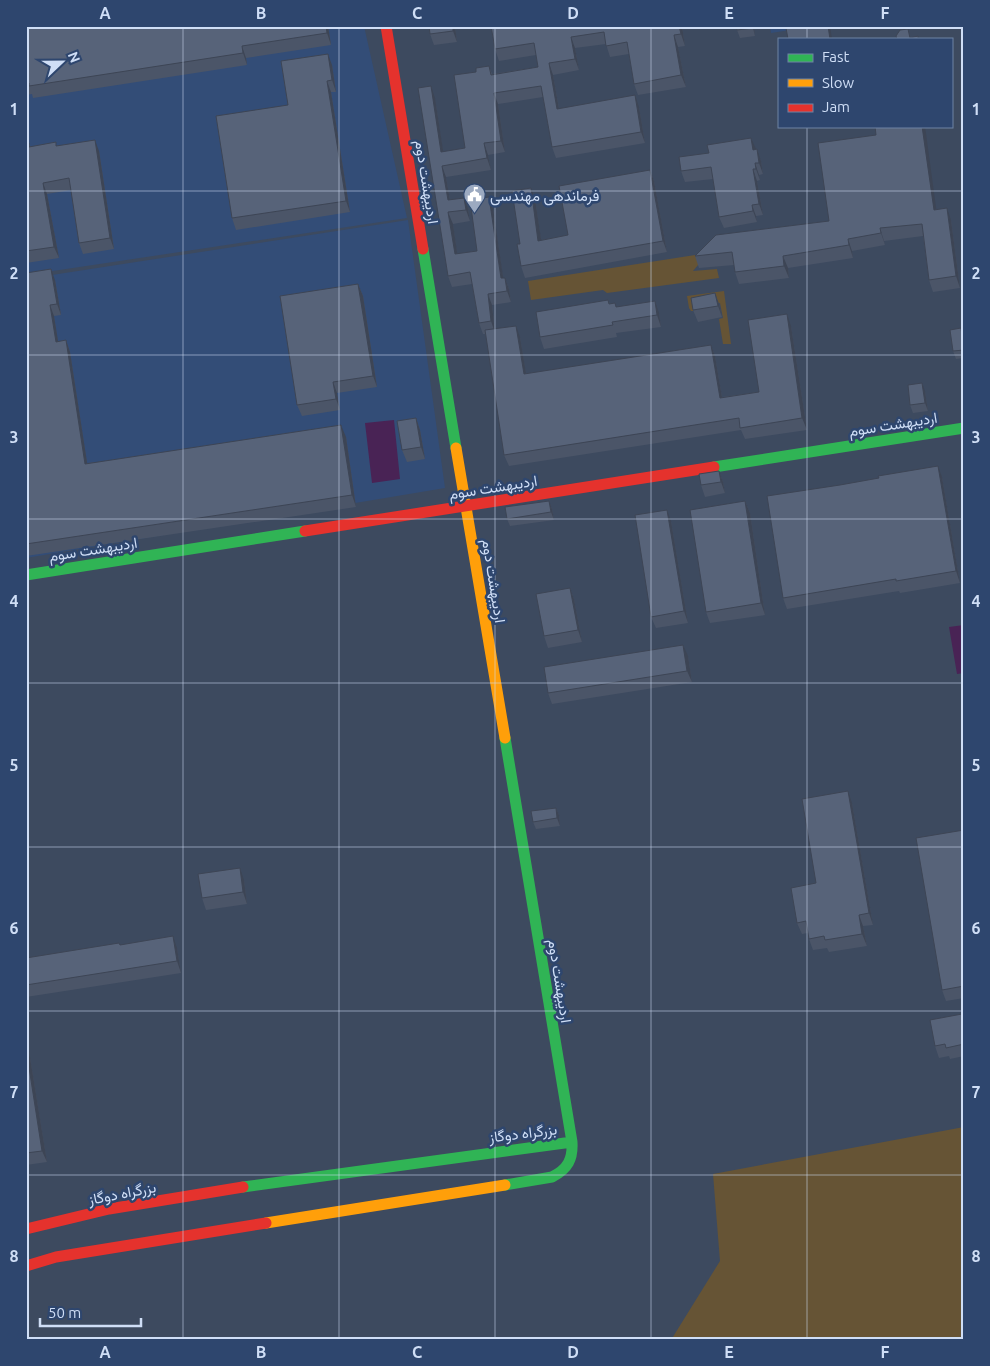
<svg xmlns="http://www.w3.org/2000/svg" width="990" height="1366" viewBox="0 0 990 1366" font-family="Ubuntu,Vazirmatn,sans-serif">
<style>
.built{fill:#334d77}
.green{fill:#665435}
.water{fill:#492355}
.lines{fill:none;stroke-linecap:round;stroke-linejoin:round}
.fast{stroke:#30b455;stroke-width:11}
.slow{stroke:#ff9f0a;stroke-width:11}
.jam{stroke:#e5322d;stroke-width:11}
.wall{fill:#4b5568}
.shaded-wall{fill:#3d4555}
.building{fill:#576379;stroke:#3d4555}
.grid{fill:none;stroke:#cfdef6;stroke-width:1;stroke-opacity:0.55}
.labels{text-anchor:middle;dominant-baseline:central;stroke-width:5;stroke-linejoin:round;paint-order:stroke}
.street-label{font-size:15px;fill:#cfdef6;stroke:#2e466e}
.poi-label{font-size:15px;fill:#cfdef6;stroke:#2e466e;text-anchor:start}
.neatline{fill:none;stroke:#cfdef6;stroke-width:2}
.grid-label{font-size:16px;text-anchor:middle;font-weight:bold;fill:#cfdef6}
</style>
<rect width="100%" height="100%" fill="#3d4a5f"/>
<path class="built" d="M26,26H364L407,218L26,275Z
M770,26H816L771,33Z
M408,220L445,488L26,558V279Z"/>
<path class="green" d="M708,253L693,271L717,269L719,278L607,293L603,290L531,300L528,281Z
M724,291L731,344H723L719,319L723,318L720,303L693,308V311H691L689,308L687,296Z
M964,1127V1336L949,1340H671L720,1261L713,1174Z"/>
<path class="water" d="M394,420L400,479L372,483L365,423Z
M964,625V673L957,674L949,627Z"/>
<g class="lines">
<path class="fast" d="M423,249L456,448
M714,467L964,428
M26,575L305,531
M505,738L572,1142
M243,1187L572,1142C573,1159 568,1169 552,1177L505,1185"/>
<path class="slow" d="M456,448L505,738
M266,1223L505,1185"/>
<path class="jam" d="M386,26L423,249
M305,531L714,467
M26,1229L109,1209L243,1187
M26,1266L56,1257L266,1223"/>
</g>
<path class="wall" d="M26,26H328L331,45L246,58L247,65L33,98L32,94L26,95Z
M429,26H455L457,42L434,45L430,34Z
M491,26H682L685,46L678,47L686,87L638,95L634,84L629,54L610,57L606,44L575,48L579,70L553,75L559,108L639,107L645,143L556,158L552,147L543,97L498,104L505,152L488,155L491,170L446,177L450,200L468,209L470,221L453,224L457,254L477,251L489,197L493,208L503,278H505L509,289L511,302L492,305L495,329L520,337L526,374L711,345L715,356L722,397L759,392L791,326L807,430L745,439L741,430L509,466L504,455L486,334H483L479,323L472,284L452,287L448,276L435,98L443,152L465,148L476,72L489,66L492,74L538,67L536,55L499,61L495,49Z
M754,26L755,36L740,38L737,30Z
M332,65L336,92H331L350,212L236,230L232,218L288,105Z
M29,143L30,147L57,146L99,151L114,249L83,254L79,243L71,190L47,194L59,258L26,263V144Z
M756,150L761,161L763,174L759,175L760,180L757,181L763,215L756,216L757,222L724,228L719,217L713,179L685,182L681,171Z
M650,170L654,181L667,252L525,278L521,266L520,244L535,199L541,240L568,235Z
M937,209L951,220L960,288L933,292L929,280L923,236L884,241L885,245L852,251L853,258L788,268L789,278L739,284L735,272L734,265L699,268L695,256Z
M26,273L55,280L61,315L54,316L58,342L66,340L70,352L87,463L346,437L356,507L26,556Z
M358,284L363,296L377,387L337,393L340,410L302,416L297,405Z
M715,293L719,304L722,317L698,322L693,310Z
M608,300L610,304L615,303L616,307L659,313L661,327L616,333L617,337L544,349L540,337Z
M964,335V358L956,359L953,351Z
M925,391L928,411L913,413L910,405Z
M416,418L420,430L425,459L407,462L402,450Z
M719,471L723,482L725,493L705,497L701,485Z
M942,477L960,583L900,593L899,591L787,609L783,598Z
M549,501L552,509L554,520L510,526L507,519Z
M745,501L750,513L765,615L710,623L706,612Z
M671,521L688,623L656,628L651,617Z
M570,588L574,599L582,642L548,648L544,636Z
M688,656L692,682L552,704L548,693Z
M852,803L873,925L863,926L867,946L829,952L827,948L813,950L809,939L808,933L802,934L797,923Z
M556,808L559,815L560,826L536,829L533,822Z
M964,830V998L946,1001L942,990Z
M244,880L247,904L206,910L202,898Z
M120,945L177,948L181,973L26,997V958Z
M964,1020V1056L950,1059L949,1056L939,1058L935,1046Z
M26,1033L47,1162L26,1165Z"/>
<path class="shaded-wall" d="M326,26H328L331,45L327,33Z
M453,26H455L457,42L453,31Z
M679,26H682L685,46L681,34Z
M752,26H754L755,36L753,28Z
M828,26H830L832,39H830Z
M674,35L678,47L686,87L681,75Z
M571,37L575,48L579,70L575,59Z
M242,46L246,58L247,65L243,53Z
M328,54L332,65L336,92L332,80Z
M549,63L553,75L561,120L557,109Z
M327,81L331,92L350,212L346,201Z
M431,86L435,98L445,163L441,152Z
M494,93L498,104L505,152L501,141Z
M635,95L639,107L645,143L641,132Z
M922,126H925L938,222L934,210Z
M751,138L756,149L753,150Z
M95,140L99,151L114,249L110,238Z
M484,143L488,155L491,170L487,158Z
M757,149L761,161L763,174L759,163Z
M755,163L759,175L760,180L756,169Z
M442,166L446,177L452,212L448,200Z
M753,169L757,181L763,215L759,204Z
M650,170L654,181L667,252L663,241Z
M43,183L47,194L59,258L54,247Z
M531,188L535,199L543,252L538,241Z
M489,197L493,208L505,290L501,278Z
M464,198L468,209L470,221L466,210Z
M752,205L756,216L757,222L753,211Z
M947,208L951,220L960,288L956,276Z
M448,212L453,224L459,266L455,254Z
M880,228L884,241L885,245L881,233Z
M848,239L852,251L853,258L849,245Z
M783,256L788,268L789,278L784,266Z
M51,269L55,280L61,315L57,304Z
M505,278L509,289L511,302L507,291Z
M358,284L363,296L377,387L373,376Z
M715,293L719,304L722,317L718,306Z
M488,294L492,305L495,333L491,321Z
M655,301L659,313L661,327L657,315Z
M50,305L54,316L60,353L56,342Z
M787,314L791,326L807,430L802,418Z
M516,326L520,337L528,385L524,374Z
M66,340L70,352L89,475L85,464Z
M711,345L715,356L724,409L720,398Z
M333,382L337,393L340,410L336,399Z
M922,383L925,391L928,411L925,403Z
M416,418L420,430L425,459L421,447Z
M341,425L346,437L356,507L352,495Z
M938,466L942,477L960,583L956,571Z
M719,471L723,482L725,493L721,482Z
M549,501L552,509L554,520L551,512Z
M745,501L750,513L765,615L761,603Z
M667,510L671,521L688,623L684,611Z
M570,588L574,599L582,642L578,630Z
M683,645L688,656L692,682L687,671Z
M848,791L852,803L873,925L869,913Z
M556,808L559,815L560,826L557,818Z
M240,868L244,880L247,904L243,892Z
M859,915L863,926L867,946L862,934Z
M173,936L177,948L181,973L177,961Z
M26,1033L47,1162L42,1151L26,1048Z"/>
<path class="building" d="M26,26H326L327,33L242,46L243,53L29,86V83H26Z
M429,26H453V31L430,34Z
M491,26H679L681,34L674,35L681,75L634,84L627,42L606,46L604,32L571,37L575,59L549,63L557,109L635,95L641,132L552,147L541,86L494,93L501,141L484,143L487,158L442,166L448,200L464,198L466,210L448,212L455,254L477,251L470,200L489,197L501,278H505L507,291L488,294L491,321L479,323L470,272L448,276L418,88L431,86L441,152L465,148L454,75L476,72V68L489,66L491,75L538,67L534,43L495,49Z
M736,26H752L753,28L737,30Z
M795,26H828L830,39H788L786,28L795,27Z
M908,29L910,38L918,36V39H897L896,36L900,30Z
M328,54L332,80L327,81L346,201L232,218L216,116L288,105L281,61Z
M875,126H922L934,210L947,208L956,276L929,280L922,224L880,228L881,233L848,239L849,245L783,256L784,266L735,272L732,252L695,256L716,235L829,221L818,143L876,135Z
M751,138L753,150L757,149L759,163H755L756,169H753L759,204L752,205L753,211L719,217L711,167L681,171L679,157L709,153L707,145Z
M95,140L110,238L79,243L69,178L43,183L54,247L26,251V144L29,143V147L56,142V146Z
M650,170L663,241L521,266L517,244H520L512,191L531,188L538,241L568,235L559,186Z
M51,269L57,304L50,305L56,342L66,340L85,464L341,425L352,495L26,544V273Z
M358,284L373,376L333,382L336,399L297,405L280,296Z
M715,293L718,306L693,310L691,298Z
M608,300L609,304L615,303L616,307L655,301L657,315L612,322L613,325L540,337L536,312Z
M787,314L802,418L740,428L739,418L504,455L485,330L516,326L524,374L711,345L720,398L759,392L748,320Z
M961,328L964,350L953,351L950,330Z
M922,383L925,403L910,405L908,385Z
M416,418L421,447L402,450L397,421Z
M938,466L956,571L896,581V579L783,598L767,496L840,485L879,478L878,476Z
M719,471L721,482L701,485L699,474Z
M549,501L551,512L507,519L505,507Z
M745,501L761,603L706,612L690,510Z
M667,510L684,611L651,617L635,515Z
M570,588L578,630L544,636L536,594Z
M683,645L687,671L548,693L544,667Z
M848,791L869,913L859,915L862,934L825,940L824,936L809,939L806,921L797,923L791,888L816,883L802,799Z
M556,808L557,818L533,822L531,811Z
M964,830V986L942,990L916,838Z
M240,868L243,892L202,898L198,874Z
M173,936L177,961L26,985V958L119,943L120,945Z
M962,1014L964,1026V1044L946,1048L945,1044L935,1046L930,1020Z
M26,1048L42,1151L26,1153Z"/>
<path class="grid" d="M183,26V1340M339,26V1340M495,26V1340M651,26V1340M807,26V39M807,126V1340M26,191H964M26,355H964M26,519H964M26,683H964M26,847H964M26,1011H964M26,1175H964"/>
<defs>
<symbol id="civic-pin" viewBox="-11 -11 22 30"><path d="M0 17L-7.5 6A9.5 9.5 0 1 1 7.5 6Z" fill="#9caac1" stroke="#2e466e"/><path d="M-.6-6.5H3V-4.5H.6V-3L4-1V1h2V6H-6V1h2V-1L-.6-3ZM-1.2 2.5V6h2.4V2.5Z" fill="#fff"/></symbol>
</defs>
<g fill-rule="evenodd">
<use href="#civic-pin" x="462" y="182" width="25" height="34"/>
</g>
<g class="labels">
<g class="street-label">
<text transform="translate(427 182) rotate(81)">اردیبهشت دوم</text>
<text transform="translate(893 424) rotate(-9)">اردیبهشت سوم</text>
<text transform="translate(493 487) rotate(-9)">اردیبهشت سوم</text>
<text transform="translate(93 549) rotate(-9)">اردیبهشت سوم</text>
<text transform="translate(494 581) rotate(81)">اردیبهشت دوم</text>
<text transform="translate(560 981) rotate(81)">اردیبهشت دوم</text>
<text transform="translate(523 1133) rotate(-7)">بزرگراه دوگاز</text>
<text transform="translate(122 1193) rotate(-11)">بزرگراه دوگاز</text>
</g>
<g class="poi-label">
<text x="490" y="195">فرماندهی مهندسی</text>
</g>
</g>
<rect width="990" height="1366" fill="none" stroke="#2e466e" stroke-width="55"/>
<rect x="778" y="38" width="175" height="90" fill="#2e466e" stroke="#6e83a4"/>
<rect x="788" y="54" width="25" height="8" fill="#30b455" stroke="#6e83a4"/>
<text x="822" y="62" font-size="15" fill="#cfdef6">Fast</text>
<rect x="788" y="79" width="25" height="8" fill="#ff9f0a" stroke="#6e83a4"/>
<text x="822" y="88" font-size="15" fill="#cfdef6">Slow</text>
<rect x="788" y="104" width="25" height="8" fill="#e5322d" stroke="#6e83a4"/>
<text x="822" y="112" font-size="15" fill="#cfdef6">Jam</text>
<g transform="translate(62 62) rotate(68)" stroke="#2e466e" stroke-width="4" paint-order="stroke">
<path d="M0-4L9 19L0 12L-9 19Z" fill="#cfdef6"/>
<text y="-8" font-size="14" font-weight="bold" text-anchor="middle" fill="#cfdef6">N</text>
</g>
<path d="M40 1318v8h101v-8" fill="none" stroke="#cfdef6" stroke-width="2.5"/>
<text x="48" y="1318" font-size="15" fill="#cfdef6" stroke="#2e466e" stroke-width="4" paint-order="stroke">50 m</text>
<rect x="28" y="28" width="934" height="1310" class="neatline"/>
<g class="grid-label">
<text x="105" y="19">A</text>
<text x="261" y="19">B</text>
<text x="417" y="19">C</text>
<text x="573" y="19">D</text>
<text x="729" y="19">E</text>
<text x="885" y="19">F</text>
<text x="14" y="115">1</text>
<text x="976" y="115">1</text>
<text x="14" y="279">2</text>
<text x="976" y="279">2</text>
<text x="14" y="443">3</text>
<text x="976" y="443">3</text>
<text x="14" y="607">4</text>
<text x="976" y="607">4</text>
<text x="14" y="771">5</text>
<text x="976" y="771">5</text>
<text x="14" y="934">6</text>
<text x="976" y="934">6</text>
<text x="14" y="1098">7</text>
<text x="976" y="1098">7</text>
<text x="14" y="1262">8</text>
<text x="976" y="1262">8</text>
<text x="105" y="1358">A</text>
<text x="261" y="1358">B</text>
<text x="417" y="1358">C</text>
<text x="573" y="1358">D</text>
<text x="729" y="1358">E</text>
<text x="885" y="1358">F</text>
</g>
</svg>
